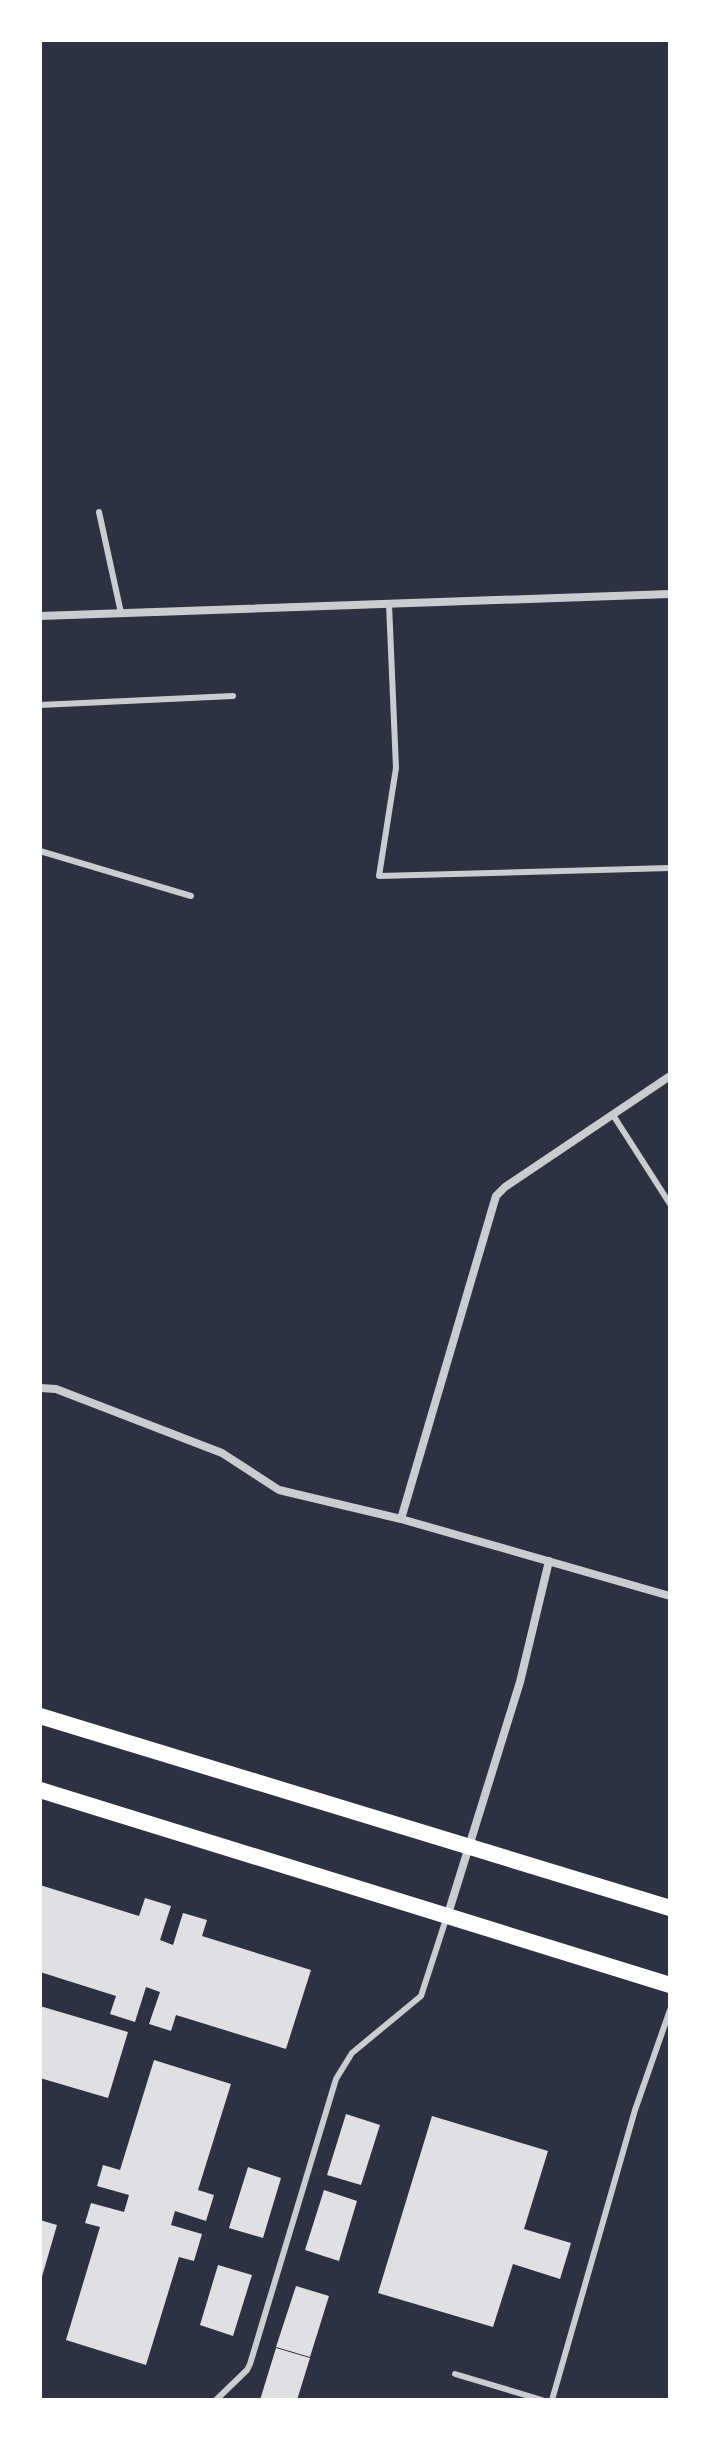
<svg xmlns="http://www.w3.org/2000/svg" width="710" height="2440" viewBox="0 0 710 2440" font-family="'Times New Roman',serif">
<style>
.building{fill:#e0e0e3}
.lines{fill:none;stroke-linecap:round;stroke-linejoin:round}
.service{stroke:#caccd0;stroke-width:6}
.minor{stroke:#caccd0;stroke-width:8}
.secondary{stroke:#fff;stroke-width:16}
</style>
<rect width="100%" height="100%" fill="#2d3142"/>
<path class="building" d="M40,1885L139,1916L145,1898L171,1906L160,1940L173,1945L183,1913L207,1920L202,1936L311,1970L286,2049L176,2015L171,2031L149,2024L160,1992L146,1987L135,2022L110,2014L116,1996L40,1972Z
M40,2006L128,2032L108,2098L40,2078Z
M154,2060L231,2084L198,2190L214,2195L206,2221L175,2211L171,2225L202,2234L194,2261L179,2257L146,2365L66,2340L100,2227L85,2223L91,2203L124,2212L129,2195L97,2186L103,2165L120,2170Z
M346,2114L380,2125L361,2185L327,2175Z
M432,2116L548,2151L524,2229L571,2243L560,2279L513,2264L493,2327L378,2293Z
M248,2167L281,2178L263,2238L229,2228Z
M324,2190L357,2201L339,2261L305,2250Z
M40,2220L57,2225L41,2280H40Z
M218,2265L252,2275L233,2336L200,2325Z
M296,2286L329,2296L310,2357L276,2347Z
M276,2348L310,2358L297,2400H260Z"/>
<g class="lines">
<path class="service" d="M99,512L121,613
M389,604L396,768L379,876L670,868
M40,705L233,696
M40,851L191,896
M613,1115L670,1204
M455,2374L542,2400
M216,2400L247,2370L250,2364L336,2079L352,2053L421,1996L446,1919
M552,2400L635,2110L670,2010"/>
<path class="minor" d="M40,616L670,594
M40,1388L56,1389L222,1453L279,1490L401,1519L670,1596
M401,1519L496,1196L505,1187L670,1076
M448,1914L520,1682L549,1561"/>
<path class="secondary" d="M40,1716L670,1908
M40,1790L670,1985"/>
</g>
<rect width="710" height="2440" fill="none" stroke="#ffffff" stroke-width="84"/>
</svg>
